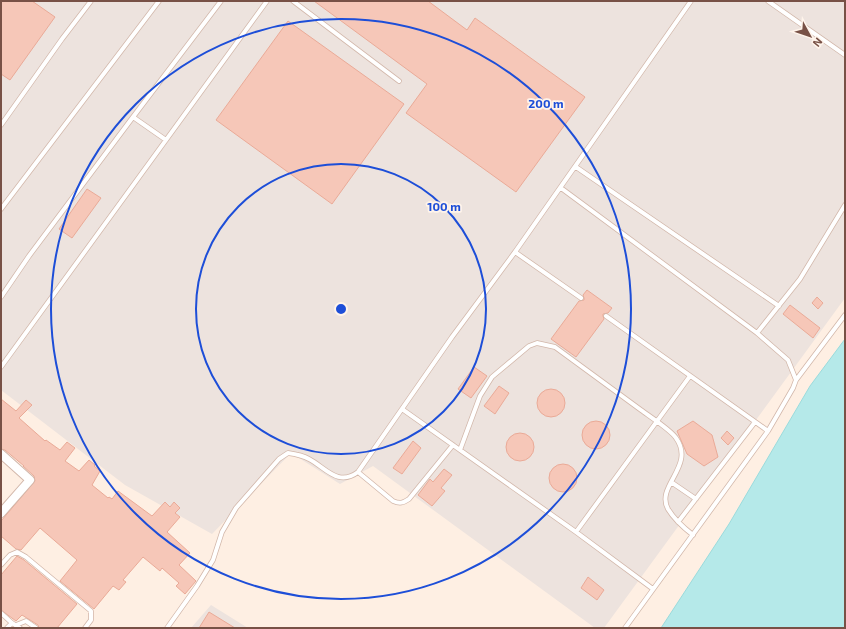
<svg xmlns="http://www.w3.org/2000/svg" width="846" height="629" viewBox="0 0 846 629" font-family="'Exo 2',sans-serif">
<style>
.industrial{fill:#ede3de}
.water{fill:#b5e9e9;stroke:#9bdbdc}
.building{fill:#f6c7b8;stroke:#eaaa97}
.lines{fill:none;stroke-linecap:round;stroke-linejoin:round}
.lane-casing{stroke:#d2b7aa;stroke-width:5.5}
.street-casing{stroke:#d2b7aa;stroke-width:10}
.lane{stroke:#fff;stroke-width:4}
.street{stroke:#fff;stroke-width:8}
.ring{fill:none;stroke:#1d4ed8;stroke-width:2}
.centre{fill:#1d4ed8;stroke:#fff4eb;stroke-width:2}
.ring-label{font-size:12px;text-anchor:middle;font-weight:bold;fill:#1d4ed8;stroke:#fff4eb;stroke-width:3.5;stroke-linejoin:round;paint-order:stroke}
</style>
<rect width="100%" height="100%" fill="#feefe3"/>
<path class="industrial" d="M1,1H845V298L604,628H595L373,466L340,484L291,453L212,534L125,485L1,390Z
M211,605L248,628H191Z"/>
<path class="water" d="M845,339V628H661L729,524L810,386Z"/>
<path class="building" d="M1,1H32L55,17L10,80L1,74Z
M314,1H428L467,30L475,18L585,97L516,192L406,113L427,84Z
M288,21L404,104L332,204L216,120Z
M87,189L101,198L72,238L59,229Z
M587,290L612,308L608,313L603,314V316L604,319L576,357L551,339L579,301L584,300V298L583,295Z
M817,297L823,303L818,309L812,303Z
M790,305L820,328L813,338L783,314Z
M474,367L487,376L471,398L458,389Z
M499,386L509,393L495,414L484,406Z
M537 403a14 14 0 1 1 28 0a14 14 0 1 1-28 0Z
M1,399L16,411L26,400L32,405L19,418L45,441L46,440L60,450L67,442L75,448L65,461L79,471L89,460L95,465L94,466L100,471L92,485L108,498L109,497L112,499L118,491L152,516L165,502L170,507L174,502L180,508L175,513L180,517L167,532L190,553L179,565L196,581L185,594L176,586L179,583L162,568L160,571L143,557L123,580L126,582L119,590L113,586L94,609L60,581L77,560L40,528L21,550L16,549L1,536V521L35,481L34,476L23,466H24L5,450L1,449Z
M582 435a14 14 0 1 1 28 0a14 14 0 1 1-28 0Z
M693,421L712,435L718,457L704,466L687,454L677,431Z
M727,431L734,438L728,445L721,438Z
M506 447a14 14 0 1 1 28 0a14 14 0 1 1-28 0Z
M413,441L421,448L402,474L393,468Z
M549 478a14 14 0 1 1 28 0a14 14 0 1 1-28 0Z
M444,469L452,475L441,488L445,491L432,506L418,495L430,479L433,482Z
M17,556L24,560L77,604L57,628H39L38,625L22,615L16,621L1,610V575Z
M588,577L604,590L597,600L581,588Z
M209,612L235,628H199Z"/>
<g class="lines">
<defs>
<path id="lane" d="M293,1L399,81
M768,1L845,55
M1,125L62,39L91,1
M166,140L133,117L221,1
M576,167L779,306
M561,188L757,333L788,360L796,380L793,388L768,431L625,628
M1,209L159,1
M1,297L29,256L133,117
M581,298L515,252L691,1
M606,316L768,431
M757,333L800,279L845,205
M1,367L267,1
M796,380L845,315
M402,409L576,532L653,589
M460,450L480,396L492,377L529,346L537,343L555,347C584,368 612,389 641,410C649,416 671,430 676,438C696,466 655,486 668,509C674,519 684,528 693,535
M358,472L393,501C400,504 403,503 409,499L453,445
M671,482L696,499
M678,522L755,422
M576,532L690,376
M1,565L10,555L17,552L26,557L91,611V620L85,628
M1,613L12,623
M16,625L26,621L36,628
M7,628L12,623L20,628
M167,628L197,586L213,560L222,532L236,508L279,459L288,453C295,454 302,455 309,459C326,468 338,487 358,472L452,337L515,252"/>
<path id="street" d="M1,454L30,480L1,513"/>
</defs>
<use href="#lane" class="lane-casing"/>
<use href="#street" class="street-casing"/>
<use href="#lane" class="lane"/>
<use href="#street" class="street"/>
</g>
<g class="ring">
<circle cx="341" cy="309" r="145"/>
<circle cx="341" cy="309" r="290"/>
</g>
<circle cx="341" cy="309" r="6" class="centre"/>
<g class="ring-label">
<text x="546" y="108">200 m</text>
<text x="444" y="211">100 m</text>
</g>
<rect width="846" height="629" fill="none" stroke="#785146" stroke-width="4"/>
<g transform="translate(810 36) rotate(130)" stroke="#fff4eb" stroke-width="3" paint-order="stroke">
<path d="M0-3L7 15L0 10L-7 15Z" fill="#785146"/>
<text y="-6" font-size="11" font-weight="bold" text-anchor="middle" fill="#785146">N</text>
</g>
</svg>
